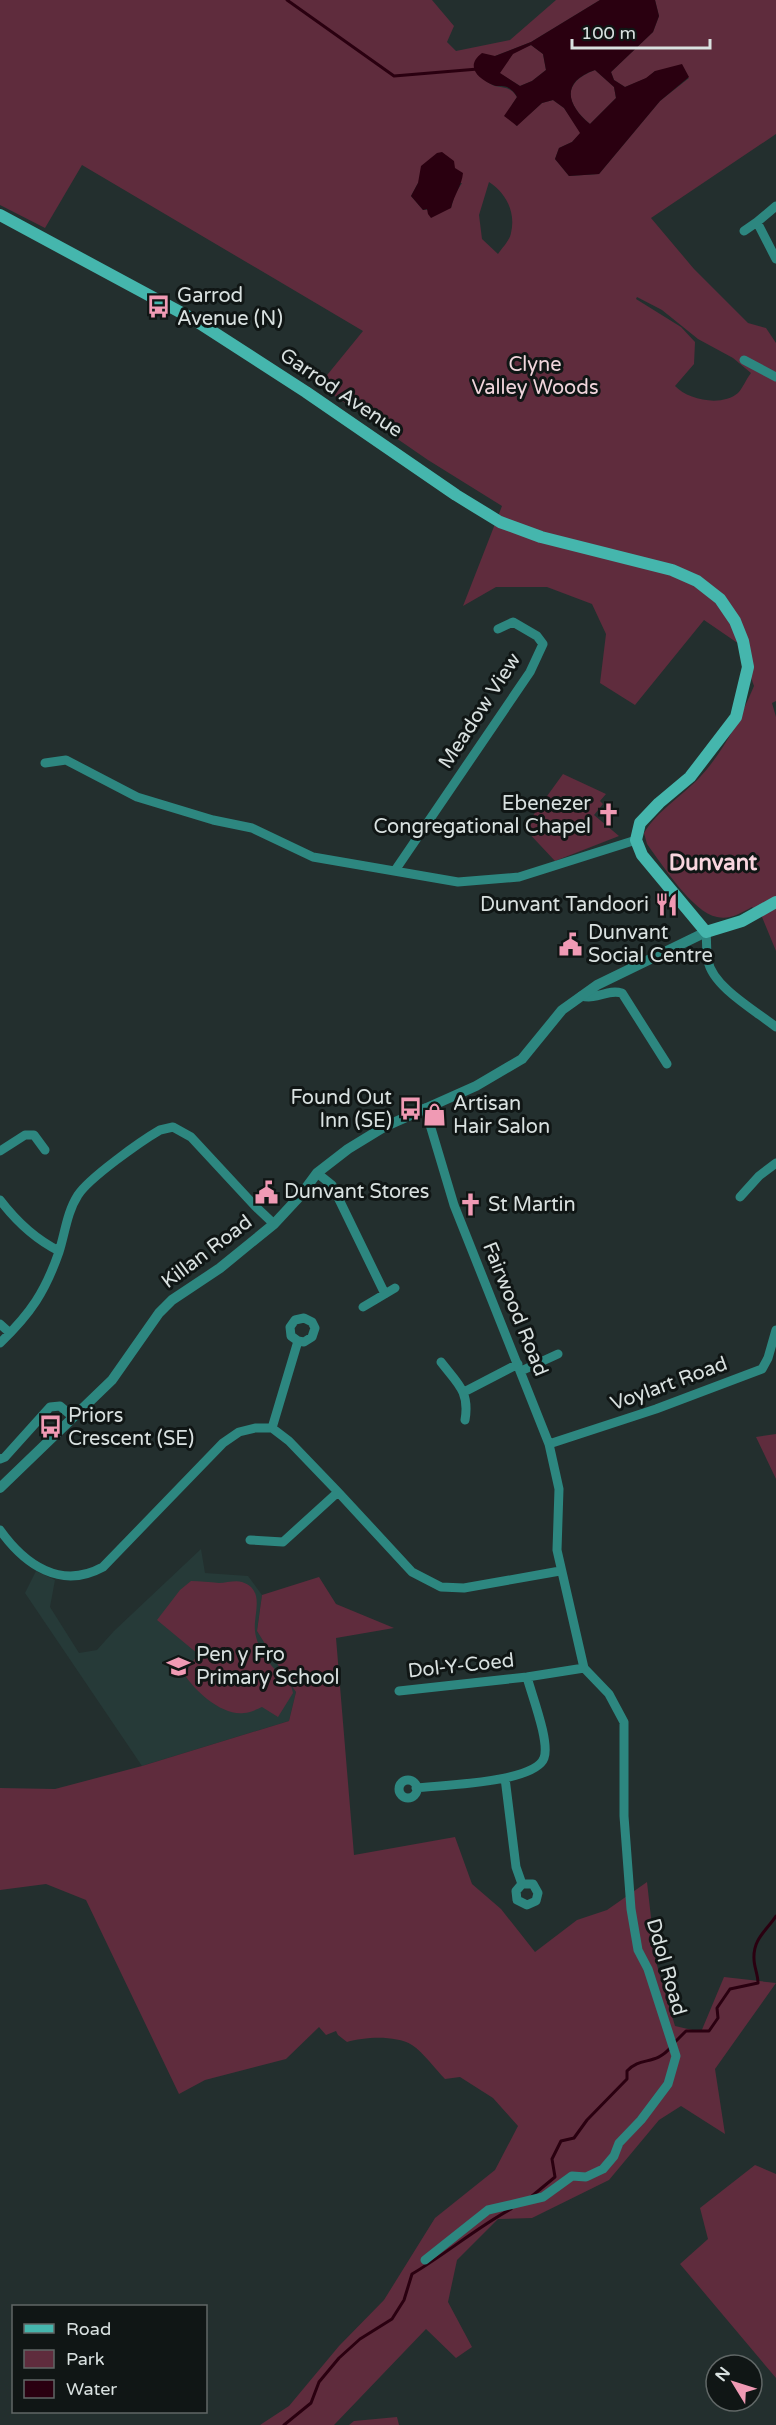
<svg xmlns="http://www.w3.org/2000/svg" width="776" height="2425" viewBox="0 0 776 2425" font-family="'Varela Round',sans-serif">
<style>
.built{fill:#263a38}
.green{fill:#5f2c3d;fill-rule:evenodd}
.water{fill:#2a0010;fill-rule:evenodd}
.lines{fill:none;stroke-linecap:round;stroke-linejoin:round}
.stream{stroke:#2a0010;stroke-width:3}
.minor{stroke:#2d8780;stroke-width:9}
.tertiary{stroke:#2d8780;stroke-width:10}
.secondary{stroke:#45b6ad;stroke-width:12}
.labels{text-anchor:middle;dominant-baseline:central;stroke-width:6;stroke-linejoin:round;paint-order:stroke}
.poi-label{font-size:20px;fill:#d9e1e0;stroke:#101615;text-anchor:start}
.park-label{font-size:20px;fill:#f0d5dc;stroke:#101615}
.street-label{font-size:20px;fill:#d9e1e0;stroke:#101615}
.quarter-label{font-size:22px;font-weight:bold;fill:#f8d5de;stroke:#101615}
</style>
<rect width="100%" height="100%" fill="#232f2e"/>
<path class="built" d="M201,1549L205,1573L248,1576L262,1595L257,1631L296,1692L289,1721L142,1766L25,1593L36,1571L55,1580L50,1607L79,1653L97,1650L114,1631Z"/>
<path class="green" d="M0,0H432L454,26L447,42L456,51L510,40L556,0H600L531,42L495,56L477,74C482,78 489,84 495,86C505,88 511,87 517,97L512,105L516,126L542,103L553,100L564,108L581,133L572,142L559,148L555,159L569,176L599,174L660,101L689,78L655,71L647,78L625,87L614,80L611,72L653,32L659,16L655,0H776V134L651,218L694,269L748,323L766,328L776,343V701L772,703L776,717V951L762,917L752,907C741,913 730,920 717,917C693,913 661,863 647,844L644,833C658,810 681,797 700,777C724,751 740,719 754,686L739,644L704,620L635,705L600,683L606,634L592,604L547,587H496L463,606L502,506L428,460L319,385L363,331L82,165L45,228L0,205ZM489,182C506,193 516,212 511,233C510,240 502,248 498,254L482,239L479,215ZM418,183H462L455,194L451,208L423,210L411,196ZM637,297L662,310L698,339L733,358L751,373C746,379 743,388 738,393C722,407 688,400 675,386L694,364L695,342L681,327L636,299Z
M531,45L543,54L546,70L532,81L520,86L499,73L513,53Z
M595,70L614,87L616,98L590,124C567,105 560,83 595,70Z
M563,774L606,794L600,801L603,804L594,815L619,836L555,861L524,828Z
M776,1434V1479L756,1437Z
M319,1577L336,1604L394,1628L336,1638L354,1855L455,1837L472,1884L501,1909L535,1952L577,1920L607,1910L647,1882L656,1962L675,2026L701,2032L724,1977L776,1983L715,2069L725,2134L681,2106L659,2120L609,2180L532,2218L498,2219L457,2260L448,2302L472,2347L456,2358L426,2329L334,2425H260L289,2406L339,2346L384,2300L435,2218L495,2170L518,2126L493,2098L460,2077L445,2079C435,2069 424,2053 412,2045C395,2035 365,2037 347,2042L338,2035L336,2031L326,2035L319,2027L286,2059L205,2080L179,2094L86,1900L46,1884L0,1890V1788L55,1789L142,1766L289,1721L296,1692L291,1685L293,1693L278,1717L262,1707C257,1709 250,1713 244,1713C222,1716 195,1691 184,1674L198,1654L157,1620L180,1590L191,1581C200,1581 209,1582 219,1583C226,1583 235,1580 242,1582C266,1590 253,1614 255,1631C257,1649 273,1671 288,1681L257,1631L262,1595Z
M755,2165L776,2174V2378L680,2264L708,2239L700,2208Z
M397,2417L399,2425H349L354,2421Z"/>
<path class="water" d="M600,0H655L659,16L653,32L611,72L614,80L625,87L646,78L655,71L682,64L689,77L660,101L599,174L569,176L555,159L559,148L572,142L580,133L564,108L553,100L542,103L517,126L504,116L517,97C514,92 512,90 507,87C502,85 497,87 493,85C477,78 465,66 482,53L495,56L531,42ZM531,45L543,54L546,70L532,81L520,86L500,73L513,54ZM595,70L614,87L616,98L590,124C567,105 560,82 595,70Z
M442,152L454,161L455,168L463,173C462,185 454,195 451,208L431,218L428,214L427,209L423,210L411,196L418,183L421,166L437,153Z"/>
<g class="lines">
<path class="stream" d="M287,0L394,76L478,69
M675,2042L686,2031H709L718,2018L717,2008L730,1989L758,1983C758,1974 754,1967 754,1959C753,1939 766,1931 776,1916
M532,2196L555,2177L552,2159L561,2141L574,2138L587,2120L627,2079V2071C641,2056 655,2066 671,2047
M284,2425L311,2403L319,2382L339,2358L360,2339L392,2319L404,2300L412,2274C446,2254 476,2228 511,2209"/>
<path class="minor" d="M776,206L757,222L776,259
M744,231L757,222
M744,360L776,377
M45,763L66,760L137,797L213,820L252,828L313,857L458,882L519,877L636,840
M396,869L530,672L543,644L537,636L513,622L498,629
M706,932C707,942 706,952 708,961C713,987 756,1011 776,1027
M581,996C599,1000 606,989 622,993L667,1064
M425,1108L454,1205L549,1444L559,1489L557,1550L584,1668L609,1694L624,1722V1816L631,1909L638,1950L648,1969L676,2056L668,2084L641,2120L619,2143L614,2156L603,2169L586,2177L572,2176L543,2197L488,2210L425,2260
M0,1151L25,1135H34L45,1150
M317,1173L332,1185L385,1294
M740,1197L759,1176L776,1163
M0,1200C16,1221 35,1239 59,1251
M363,1307L395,1288
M0,1324L10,1333
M0,1343C31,1313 45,1292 59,1252C65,1233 67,1212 78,1195C89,1178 141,1141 160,1130L173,1127L191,1137L255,1206L274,1224
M441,1362C457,1383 470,1391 465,1420
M521,1371L558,1354
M464,1392L518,1364
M272,1428L298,1341L291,1336L290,1327L295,1320L304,1318L312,1322L315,1328L312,1337L304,1342L298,1341
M549,1444L656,1409L762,1369L768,1358L776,1330
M0,1459L5,1457L50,1407L60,1406L73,1417
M0,1530C25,1565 61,1590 103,1567L223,1443L239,1432L255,1428H272L289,1441L338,1492L412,1572L441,1587L464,1588L560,1571
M250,1540L283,1542L338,1492
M399,1691L527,1677L584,1668
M505,1778L516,1867L522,1884
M399 1789a9 9 0 1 1 18 0a9 9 0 1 1-18 0Z
M416,1788C441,1785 535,1783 544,1758C550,1742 532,1696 527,1677
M522,1884H533L538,1893L536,1901L527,1905L517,1900L516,1891Z"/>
<path class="tertiary" d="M0,1488L112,1380L159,1313L172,1300L220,1268L274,1224L300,1196L317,1173L348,1149L384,1127L476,1086L522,1059L562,1010L597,985L706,932"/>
<path class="secondary" d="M0,215L193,319L306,392L456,495L500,522L541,537L672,570L697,581L720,599L735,621L743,641L748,667L736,717L690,777L659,803L640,823L636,840L642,855L706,932L742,921L776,902"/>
</g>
<defs>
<symbol id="bus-bare" viewBox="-9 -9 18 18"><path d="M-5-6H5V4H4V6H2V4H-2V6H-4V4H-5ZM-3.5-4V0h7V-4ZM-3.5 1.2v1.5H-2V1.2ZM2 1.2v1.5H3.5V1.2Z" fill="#f09ab4" stroke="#101615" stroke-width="2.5" paint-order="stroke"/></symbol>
<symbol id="church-bare" viewBox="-9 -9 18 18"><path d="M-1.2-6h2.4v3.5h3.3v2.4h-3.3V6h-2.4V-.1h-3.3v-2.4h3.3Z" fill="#f09ab4" stroke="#101615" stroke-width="2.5" paint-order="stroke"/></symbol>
<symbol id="restaurant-bare" viewBox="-9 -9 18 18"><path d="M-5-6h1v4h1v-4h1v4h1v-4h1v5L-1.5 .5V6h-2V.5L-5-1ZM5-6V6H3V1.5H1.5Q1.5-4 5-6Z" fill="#f09ab4" stroke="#101615" stroke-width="2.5" paint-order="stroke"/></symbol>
<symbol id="civic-bare" viewBox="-9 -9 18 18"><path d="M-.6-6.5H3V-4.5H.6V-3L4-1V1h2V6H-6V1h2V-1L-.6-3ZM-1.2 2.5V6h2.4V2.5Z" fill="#f09ab4" stroke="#101615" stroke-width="2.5" paint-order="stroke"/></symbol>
<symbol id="shop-bare" viewBox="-9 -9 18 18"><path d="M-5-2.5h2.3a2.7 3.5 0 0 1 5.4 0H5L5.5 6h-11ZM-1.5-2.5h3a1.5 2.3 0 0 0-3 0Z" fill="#f09ab4" stroke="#101615" stroke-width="2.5" paint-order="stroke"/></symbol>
<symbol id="school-bare" viewBox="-9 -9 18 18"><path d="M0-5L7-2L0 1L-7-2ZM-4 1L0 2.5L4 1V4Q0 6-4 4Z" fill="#f09ab4" stroke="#101615" stroke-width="2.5" paint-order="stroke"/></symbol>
</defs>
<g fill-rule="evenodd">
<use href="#bus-bare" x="142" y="290" width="33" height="33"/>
<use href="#church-bare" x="592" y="798" width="33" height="33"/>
<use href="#restaurant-bare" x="650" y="888" width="33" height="33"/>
<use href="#civic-bare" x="554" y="928" width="33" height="33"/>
<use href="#bus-bare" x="394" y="1092" width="33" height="33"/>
<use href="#shop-bare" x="418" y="1098" width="33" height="33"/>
<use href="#civic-bare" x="250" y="1176" width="33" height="33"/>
<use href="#church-bare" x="454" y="1188" width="33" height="33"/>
<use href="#bus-bare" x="34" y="1410" width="33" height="33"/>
<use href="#school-bare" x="162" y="1650" width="33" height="33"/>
</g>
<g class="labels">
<g class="poi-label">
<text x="177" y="296">Garrod<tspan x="177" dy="23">Avenue (N)</tspan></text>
<text x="591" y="804" text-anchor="end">Ebenezer<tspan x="591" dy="23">Congregational Chapel</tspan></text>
<text x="649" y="905" text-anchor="end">Dunvant Tandoori</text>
<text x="588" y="933">Dunvant<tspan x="588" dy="23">Social Centre</tspan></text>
<text x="392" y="1098" text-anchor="end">Found Out<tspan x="392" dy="23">Inn (SE)</tspan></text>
<text x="453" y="1104">Artisan<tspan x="453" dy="23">Hair Salon</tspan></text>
<text x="284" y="1192">Dunvant Stores</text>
<text x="488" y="1205">St Martin</text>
<text x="68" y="1416">Priors<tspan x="68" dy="23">Crescent (SE)</tspan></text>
<text x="196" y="1655">Pen y Fro<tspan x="196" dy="23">Primary School</tspan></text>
</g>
<g class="park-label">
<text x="535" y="365">Clyne<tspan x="535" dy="23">Valley Woods</tspan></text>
</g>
<g class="street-label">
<text transform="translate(341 393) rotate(34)">Garrod Avenue</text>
<text transform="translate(480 711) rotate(-57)">Meadow View</text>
<text transform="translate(207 1252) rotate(-37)">Killan Road</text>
<text transform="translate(515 1309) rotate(68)">Fairwood Road</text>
<text transform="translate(669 1384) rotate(-20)">Voylart Road</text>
<text transform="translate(461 1666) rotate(-6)">Dol-Y-Coed</text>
<text transform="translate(666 1967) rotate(74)">Ddol Road</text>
</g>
<g class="quarter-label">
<text x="713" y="863">Dunvant</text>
</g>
</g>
<rect x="12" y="2305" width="195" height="108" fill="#101615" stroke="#606766" stroke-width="1.5"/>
<rect x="24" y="2324" width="30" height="9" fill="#45b6ad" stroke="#606766" stroke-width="1.5"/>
<text x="66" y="2335" font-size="18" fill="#d9e1e0">Road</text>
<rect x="24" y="2350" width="30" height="18" fill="#5f2c3d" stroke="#606766" stroke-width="1.5"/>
<text x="66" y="2365" font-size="18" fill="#d9e1e0">Park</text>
<rect x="24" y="2380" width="30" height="18" fill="#2a0010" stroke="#606766" stroke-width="1.5"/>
<text x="66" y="2395" font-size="18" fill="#d9e1e0">Water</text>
<g transform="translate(734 2383) rotate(308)"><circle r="28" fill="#101615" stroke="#606766" stroke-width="1.5"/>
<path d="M0-4.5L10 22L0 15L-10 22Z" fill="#f09ab4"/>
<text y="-9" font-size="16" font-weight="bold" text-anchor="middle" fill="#d9e1e0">N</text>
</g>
<path d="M572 39v9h138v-9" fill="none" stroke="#d9e1e0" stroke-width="3"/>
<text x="581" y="39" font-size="18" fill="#d9e1e0" stroke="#101615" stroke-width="4.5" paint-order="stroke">100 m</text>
</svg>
